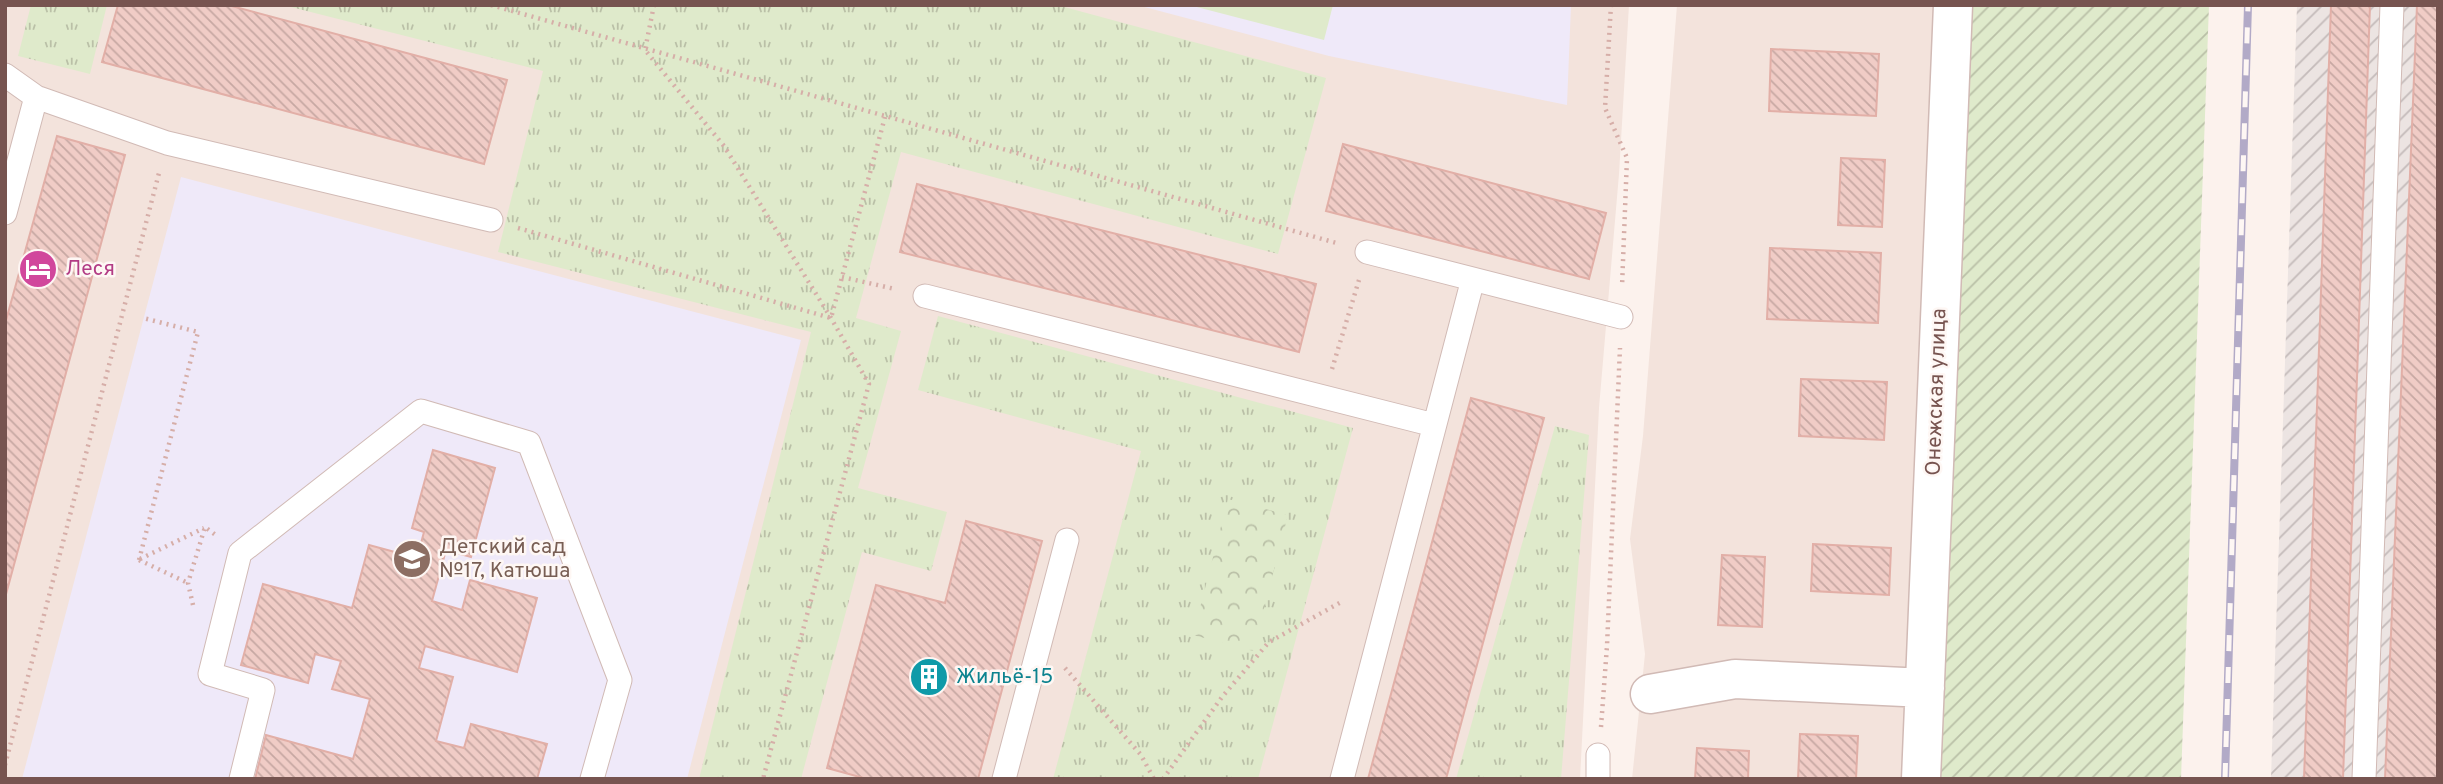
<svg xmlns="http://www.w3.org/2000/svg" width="2443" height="784" viewBox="0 0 2443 784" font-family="Overpass,sans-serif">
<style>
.residential{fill:#f3e3dc}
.industrial{fill:url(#industrial-furrows)}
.education{fill:#efe9f9}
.grass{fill:url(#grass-tufts)}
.forest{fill:url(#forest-crowns)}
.garden{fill:url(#garden-furrows)}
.pitch{fill:#dfeacb}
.building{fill:url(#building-back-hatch);stroke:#e2afa7;stroke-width:2}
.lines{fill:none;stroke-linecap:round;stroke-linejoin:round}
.service-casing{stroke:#d1bab5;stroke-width:25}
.minor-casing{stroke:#d1bab5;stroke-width:41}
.path{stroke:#d6aea8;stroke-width:4.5;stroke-dasharray:2 5;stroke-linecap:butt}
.service{stroke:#fff;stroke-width:23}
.minor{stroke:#fff;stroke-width:38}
.rail-casing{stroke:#b2aac7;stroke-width:8}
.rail{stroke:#fef7f4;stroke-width:5;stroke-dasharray:16;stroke-linecap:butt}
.labels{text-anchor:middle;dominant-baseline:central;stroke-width:5;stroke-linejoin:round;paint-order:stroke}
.hotel-label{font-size:21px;fill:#b23c85;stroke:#fef7f4;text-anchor:start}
.street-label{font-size:21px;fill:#775450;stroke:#fef7f4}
.education-label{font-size:21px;fill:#785e54;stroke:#fef7f4;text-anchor:start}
.culture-label{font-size:21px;fill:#0d838f;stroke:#fef7f4;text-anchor:start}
</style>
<defs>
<pattern id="industrial-furrows" width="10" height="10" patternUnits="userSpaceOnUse" patternTransform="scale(1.75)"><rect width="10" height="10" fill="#ece4e2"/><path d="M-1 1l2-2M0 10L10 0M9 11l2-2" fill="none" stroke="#c4bbba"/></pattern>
<pattern id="grass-tufts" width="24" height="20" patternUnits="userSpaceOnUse" patternTransform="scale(1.75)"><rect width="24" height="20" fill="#dfeacb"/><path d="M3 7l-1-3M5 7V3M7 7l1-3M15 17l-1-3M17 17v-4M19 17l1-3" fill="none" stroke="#bac0a7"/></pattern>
<pattern id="forest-crowns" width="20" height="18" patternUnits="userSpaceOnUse" patternTransform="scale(1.75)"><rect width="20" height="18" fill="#dfeacb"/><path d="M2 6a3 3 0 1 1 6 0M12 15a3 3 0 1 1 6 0" fill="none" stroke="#bac0a7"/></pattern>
<pattern id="garden-furrows" width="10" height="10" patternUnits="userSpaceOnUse" patternTransform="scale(1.75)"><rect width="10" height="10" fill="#dfeacb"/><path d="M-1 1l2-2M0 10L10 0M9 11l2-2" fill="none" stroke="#bac0a7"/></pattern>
<pattern id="building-back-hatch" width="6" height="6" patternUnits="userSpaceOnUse" patternTransform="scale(1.75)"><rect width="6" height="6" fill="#f0ccc6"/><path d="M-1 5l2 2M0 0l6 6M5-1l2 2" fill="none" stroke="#c7a8a3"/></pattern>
</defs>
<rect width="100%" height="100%" fill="#fcf2ed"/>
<path class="residential" d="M5,5H1629L1619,174L1599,408L1580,779H5Z
M1677,5H1937L1908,779H1632L1645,654L1630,539L1643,436Z"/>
<path class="industrial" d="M2297,5H2438V779H2271Z"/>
<path class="education" d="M1137,5H1571L1567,105L1329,56Z
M181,177L801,340L687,779H22Z"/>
<path class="grass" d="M31,5H107L90,74L18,56Z
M283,5H1057L1326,78L1278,254L901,152L856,318L901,331L858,488L947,512L931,571L862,552L801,779H699L811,332L498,252L543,71Z
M938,316L1353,428L1258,779H1053L1141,451L918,390Z
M1555,426L1589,435L1561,779H1456Z"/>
<path class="forest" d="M1228,499L1288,515L1253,651L1193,635Z"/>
<path class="garden" d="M1968,5H2209L2181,779H1935Z"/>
<path class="pitch" d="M1189,5H1333L1324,40Z"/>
<path class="building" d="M118,5H228L507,80L484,164L102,62Z
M2331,5H2370L2343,779H2304Z
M2417,5H2438V779H2385Z
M1771,49L1879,54L1876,116L1769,111Z
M57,136L125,155L5,598V324Z
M1343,144L1606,213L1589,279L1326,211Z
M1841,158L1885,160L1882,227L1838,225Z
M917,184L1316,284L1299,352L900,252Z
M1770,248L1881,253L1878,323L1767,319Z
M1801,379L1887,382L1884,440L1799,436Z
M1471,398L1544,418L1446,779H1368Z
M433,450L495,468L471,557L446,550L432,601L462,610L470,580L537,598L517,672L425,646L419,668L453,677L436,741L464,748L471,724L547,744L537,779H255L266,735L353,759L370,699L332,689L341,661L315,654L308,683L241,665L263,584L352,608L369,545L417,558L424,532L412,528Z
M966,521L1042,541L978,779H867L827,768L876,585L945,603Z
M1813,544L1891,548L1889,595L1811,591Z
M1722,555L1765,557L1762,627L1718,625Z
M1800,734L1858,736L1856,779H1798Z
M1697,748L1749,751L1748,779H1695Z"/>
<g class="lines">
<defs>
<path id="service" d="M5,75L36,97L167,143L491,220
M5,213L36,97
M1367,252L1621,317
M925,296L1434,425
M241,779L263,690L210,674L240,553L421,411L529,443L620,680L592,779
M1004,779L1067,540
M1342,779L1473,279
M1598,779V755
M2364,779L2392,5"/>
<path id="minor" d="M1650,694L1735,679L1925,688
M1921,779L1953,5"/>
</defs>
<use href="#service" class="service-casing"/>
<use href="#minor" class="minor-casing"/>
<path class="path" d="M491,5L1340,244
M654,5L645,50L724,146L831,318L869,384L763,779
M1611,5L1605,108L1627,158L1622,287
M518,228L831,318L885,117
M842,277L895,289
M1332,369L1359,280
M140,559L204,528
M139,560L198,332L143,318
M139,560L188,583
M193,605L188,583L205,527L217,536
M1065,668L1141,755L1154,779
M1601,727L1607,646L1620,348
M5,765L159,173
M1163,779L1222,697L1269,642L1343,601"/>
<use href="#service" class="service"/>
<use href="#minor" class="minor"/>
<defs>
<path id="rail" d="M2225,779L2248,5"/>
</defs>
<use href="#rail" class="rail-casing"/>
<use href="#rail" class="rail"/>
</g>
<defs>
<symbol id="hotel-disc" viewBox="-11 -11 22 22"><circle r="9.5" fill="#d1479c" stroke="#fef7f4"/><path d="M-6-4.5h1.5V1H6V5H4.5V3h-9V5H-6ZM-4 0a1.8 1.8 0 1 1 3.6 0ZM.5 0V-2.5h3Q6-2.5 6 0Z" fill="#fff"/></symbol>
<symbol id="school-disc" viewBox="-11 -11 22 22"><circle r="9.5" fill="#8d6e63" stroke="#fef7f4"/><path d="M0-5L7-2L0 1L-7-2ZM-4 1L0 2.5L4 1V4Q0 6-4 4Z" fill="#fff"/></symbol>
<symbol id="building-disc" viewBox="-11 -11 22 22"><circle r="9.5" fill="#0f9aa8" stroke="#fef7f4"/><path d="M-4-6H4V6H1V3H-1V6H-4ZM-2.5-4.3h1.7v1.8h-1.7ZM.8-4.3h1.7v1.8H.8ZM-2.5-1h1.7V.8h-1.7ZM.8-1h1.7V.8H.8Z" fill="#fff"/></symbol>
</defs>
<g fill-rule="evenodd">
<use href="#hotel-disc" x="16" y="247" width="44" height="44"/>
<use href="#school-disc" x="390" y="537" width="44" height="44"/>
<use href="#building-disc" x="907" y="655" width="44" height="44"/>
</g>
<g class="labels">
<g class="hotel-label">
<text x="65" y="269">Леся</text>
</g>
<g class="street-label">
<text transform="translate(1937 392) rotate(-88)">Онежская улица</text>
</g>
<g class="education-label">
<text x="439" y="547">Детский сад<tspan x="439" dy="24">№17, Катюша</tspan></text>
</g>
<g class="culture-label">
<text x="956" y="677">Жильё-15</text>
</g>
</g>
<rect width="2443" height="784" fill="none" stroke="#775450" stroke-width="14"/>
</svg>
